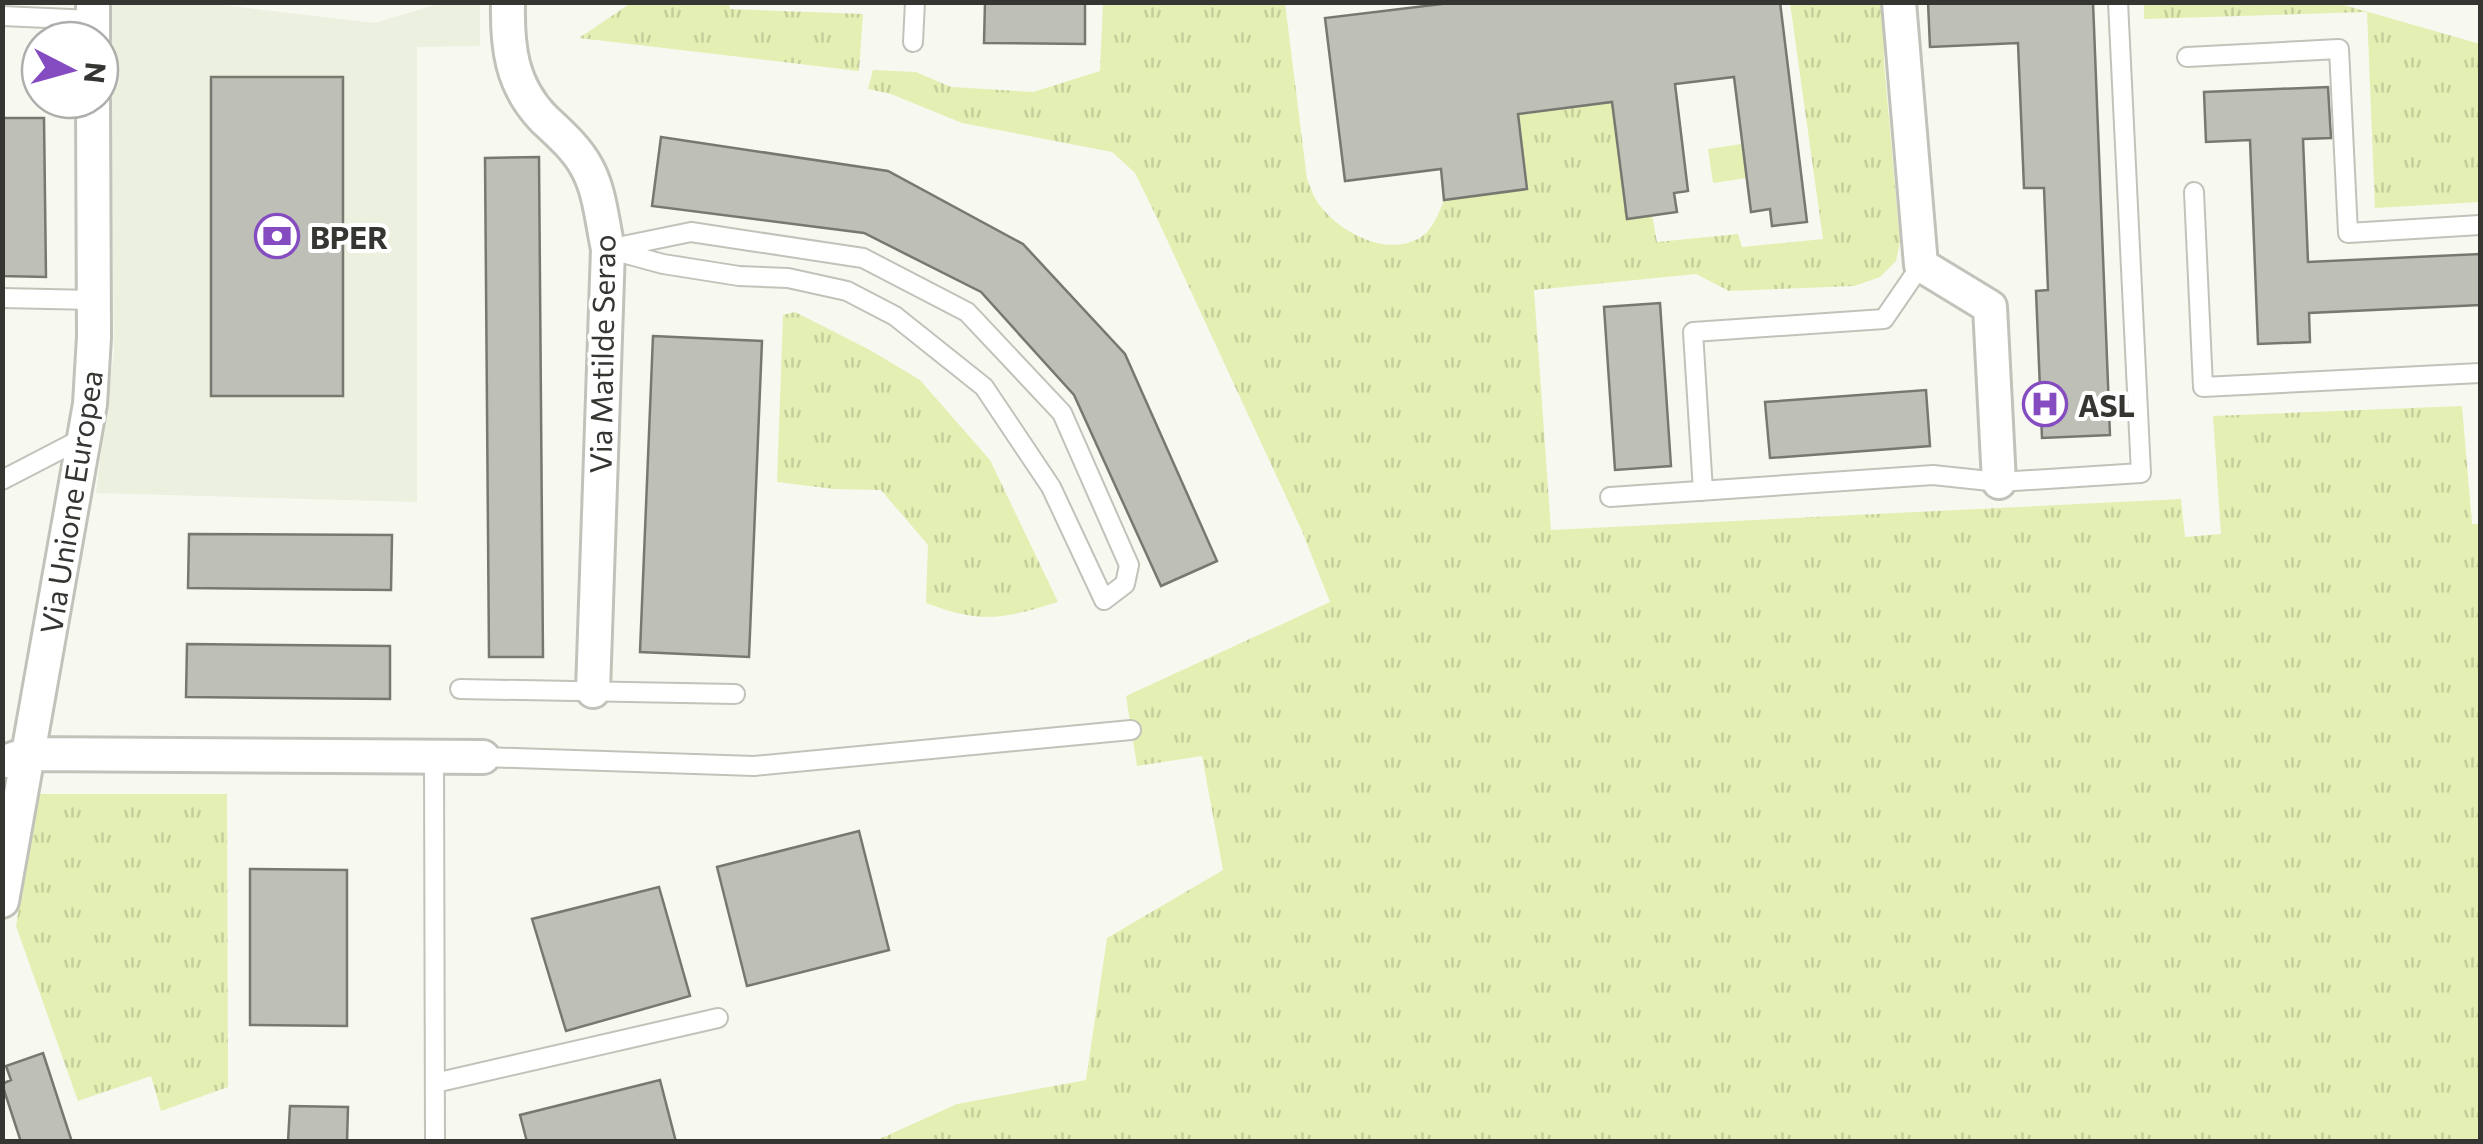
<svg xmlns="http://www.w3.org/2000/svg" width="2483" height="1144" viewBox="0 0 2483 1144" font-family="Commissioner,sans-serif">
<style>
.built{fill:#ecf0df}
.grass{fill:url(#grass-tufts)}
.building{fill:#bec0b7;stroke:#777971;stroke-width:2.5}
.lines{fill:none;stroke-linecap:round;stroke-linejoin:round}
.service-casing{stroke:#c1c3ba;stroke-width:22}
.minor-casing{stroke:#c1c3ba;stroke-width:38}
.service{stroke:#fff;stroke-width:18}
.minor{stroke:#fff;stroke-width:32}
.labels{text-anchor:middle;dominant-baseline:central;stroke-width:8;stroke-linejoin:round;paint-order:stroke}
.poi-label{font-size:30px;font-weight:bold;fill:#353532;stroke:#fff;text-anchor:start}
.street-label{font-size:30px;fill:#353532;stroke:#fff}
</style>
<defs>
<pattern id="grass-tufts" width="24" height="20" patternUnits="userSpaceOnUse" patternTransform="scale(2.5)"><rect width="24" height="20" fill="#e4efb3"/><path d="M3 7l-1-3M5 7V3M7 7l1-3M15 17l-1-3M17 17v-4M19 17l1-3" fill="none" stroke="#c4ce9a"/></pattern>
</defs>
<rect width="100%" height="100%" fill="#f7f9f0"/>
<path class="built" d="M110,3H206L374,23L442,3H480V46L417,47V502L96,493L114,351Z"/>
<path class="grass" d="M729,2L730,9L863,14L859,71L579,38L631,3Z
M1103,3H1285L1307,179C1311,188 1314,199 1321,207C1342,233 1385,256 1418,239C1432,232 1439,213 1444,200L1527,189L1519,126L1506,116L1610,102L1612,95L1627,218L1652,215L1657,242L1738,234L1742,247L1823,239L1790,3H1883L1884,63L1900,242L1896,261L1880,277L1854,286L1729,291L1696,274L1534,290L1551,530L2181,499L2185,537L2221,534L2213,416L2462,406L2472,524H2480V1141H875L957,1104L1086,1080L1107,938L1223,870L1202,756L1137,766L1126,696L1330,602L1302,531L1156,216L1135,173L1112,152L962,123L891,94L868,89L873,70L916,72L951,87L1033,92L1100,71Z
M2144,3H2337L2480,44V202L2375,208L2367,12L2144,19Z
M1741,144L1747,178L1713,183L1708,149Z
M795,312L870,350L920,380L990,460L1058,602C1003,619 981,624 926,603L928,545L881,490L834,489L777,482L783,315Z
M38,794H227L228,1087L161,1111L151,1076L78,1101L16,926Z"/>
<path class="building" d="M985,2H1085V44L984,43Z
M1458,2H1780L1807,222L1772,226L1770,209L1751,212L1734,77L1675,84L1688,191L1674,193L1677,212L1627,219L1612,102L1518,114L1527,189L1444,200L1441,169L1345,181L1325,18Z
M1928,2H2093L2110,435L2042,438L2036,291L2048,290L2044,188H2024L2018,43L1930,47Z
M211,77H343V396H211Z
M2328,87L2331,138L2303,139L2308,262L2480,254V305L2309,313L2310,342L2258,344L2250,140L2206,142L2204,92Z
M2,118H44L46,277L2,276Z
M661,137L888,171L1023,244L1125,354L1217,561L1161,586L1074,395L981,292L864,233L652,206Z
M539,157L543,657H489L485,158Z
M1660,303L1671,466L1615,470L1604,307Z
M653,336L762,341L749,657L640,652Z
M1926,390L1930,446L1770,458L1765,402Z
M189,534L392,535L391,590L188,588Z
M187,644L390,646V699L186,697Z
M859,831L889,950L747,986L717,867Z
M250,869L347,870V1026L250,1025Z
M659,887L690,996L566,1031L532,919Z
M43,1053L72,1142H21L2,1084L11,1080L6,1066Z
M660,1080L676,1142H527L520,1115Z
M290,1106L348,1107L347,1142H288Z"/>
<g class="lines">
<defs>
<path id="service" d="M2,16L93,20
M913,42L915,2
M2187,57L2339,49L2348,233L2480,225
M2194,192L2203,387L2480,373
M691,232L863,258L967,312L1062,413L1129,565L1125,584L1104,600L1051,487L984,387L895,316L847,291L788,278L739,276L663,264L608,249Z
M2,298L94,300
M2,480L85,437
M1703,491L1693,332L1884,319L1921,265
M1610,497L1933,475L1999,482L2141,473L2118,2
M460,689L735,694
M434,757L435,1142
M483,757L754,766L1131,730
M435,1083L718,1018"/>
<path id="minor" d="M93,2V40
M508,2C507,47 511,85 544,119C559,133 576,148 586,166C600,190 602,222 608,249L593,691
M1899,2L1921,265L1990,307L1999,482
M7,761L27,754L483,757
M2,901L90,404L94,337L93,100"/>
</defs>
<use href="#service" class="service-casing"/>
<use href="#minor" class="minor-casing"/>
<use href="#service" class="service"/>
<use href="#minor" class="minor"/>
</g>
<defs>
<symbol id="bank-ring" viewBox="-11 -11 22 22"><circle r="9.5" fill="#fff" stroke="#854cc2" stroke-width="1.5"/><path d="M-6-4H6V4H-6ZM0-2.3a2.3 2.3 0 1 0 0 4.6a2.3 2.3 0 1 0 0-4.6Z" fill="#854cc2"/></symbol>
<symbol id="hospital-ring" viewBox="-11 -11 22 22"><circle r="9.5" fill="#fff" stroke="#854cc2" stroke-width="1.5"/><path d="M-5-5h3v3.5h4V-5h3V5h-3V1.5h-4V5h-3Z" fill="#854cc2"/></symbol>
</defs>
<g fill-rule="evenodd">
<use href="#bank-ring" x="252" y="211" width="50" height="50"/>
<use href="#hospital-ring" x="2020" y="379" width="50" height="50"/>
</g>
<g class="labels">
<g class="poi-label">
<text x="310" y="236">BPER</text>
<text x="2078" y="404">ASL</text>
</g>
<g class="street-label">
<text transform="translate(601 354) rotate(-89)">Via Matilde Serao</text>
<text transform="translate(70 502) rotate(-81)">Via Unione Europea</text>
</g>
</g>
<rect width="2483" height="1144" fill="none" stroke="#353532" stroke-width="10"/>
<g transform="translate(70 70) rotate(96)"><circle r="48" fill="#ffffff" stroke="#aeaead" stroke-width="2.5"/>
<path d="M0-8L18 38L0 25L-18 38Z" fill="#854cc2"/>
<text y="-15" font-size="28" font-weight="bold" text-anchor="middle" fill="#353532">N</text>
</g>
</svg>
